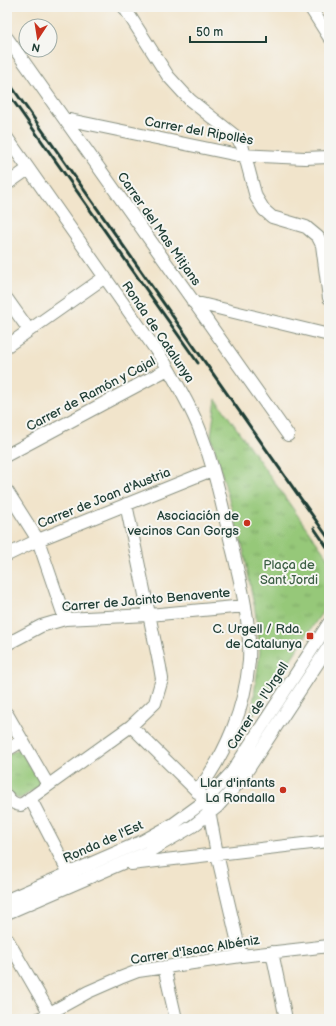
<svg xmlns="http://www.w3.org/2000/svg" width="336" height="1026" viewBox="0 0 336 1026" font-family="'Balsamiq Sans',sans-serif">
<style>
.park{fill:url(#park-tufts);stroke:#5a8256}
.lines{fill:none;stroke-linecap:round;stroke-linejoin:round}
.minor-casing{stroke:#889080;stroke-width:14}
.minor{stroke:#fff;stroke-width:12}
.rail{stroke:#1f3d34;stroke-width:3}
.poi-dot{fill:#c8321e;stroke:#f6f6f2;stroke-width:1.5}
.labels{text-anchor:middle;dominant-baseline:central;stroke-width:4;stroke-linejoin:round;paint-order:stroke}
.street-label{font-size:13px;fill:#1f3d34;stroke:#f6f6f2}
.poi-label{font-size:13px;fill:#1f3d34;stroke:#f6f6f2;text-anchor:end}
.park-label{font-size:13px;fill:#3d6045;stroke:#f6f6f2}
</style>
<defs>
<pattern id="park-tufts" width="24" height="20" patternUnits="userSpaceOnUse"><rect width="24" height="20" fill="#96c879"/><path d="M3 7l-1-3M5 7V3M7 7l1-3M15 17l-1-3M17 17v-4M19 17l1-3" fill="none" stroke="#7aa464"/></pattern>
</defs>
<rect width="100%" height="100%" fill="#f6f6f2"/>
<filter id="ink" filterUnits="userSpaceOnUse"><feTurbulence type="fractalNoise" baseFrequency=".025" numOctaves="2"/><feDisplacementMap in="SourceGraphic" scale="8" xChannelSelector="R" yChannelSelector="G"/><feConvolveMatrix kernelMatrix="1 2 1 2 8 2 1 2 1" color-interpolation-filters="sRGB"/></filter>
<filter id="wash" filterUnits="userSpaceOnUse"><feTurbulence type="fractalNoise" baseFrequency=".012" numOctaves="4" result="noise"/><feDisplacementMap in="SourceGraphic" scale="16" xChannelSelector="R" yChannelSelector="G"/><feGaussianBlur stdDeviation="0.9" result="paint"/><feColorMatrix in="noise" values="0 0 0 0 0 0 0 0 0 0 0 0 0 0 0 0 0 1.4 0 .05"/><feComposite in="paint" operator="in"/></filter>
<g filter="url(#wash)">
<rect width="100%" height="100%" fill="#f1e4cb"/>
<path class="park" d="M216,399L329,560V602L251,718L260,652L255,610L244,552L211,436Z
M19,749L42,784L23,797L18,799C3,791 7,770 7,755Z"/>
</g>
<g filter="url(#ink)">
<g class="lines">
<defs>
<path id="minor" d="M124,7L168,76L190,100L234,135L242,145L256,197L264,210L272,217L306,227L318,237L322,245L329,298
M310,7L329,37
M7,38L288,435
M65,119L238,155L305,158L329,157
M7,138L165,363C178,386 192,408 201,433C215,470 223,509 232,547C241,584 251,623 249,661C245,708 226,754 197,792
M7,184L28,169
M7,299L29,330
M193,302L329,335
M7,346L105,277
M7,455L168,369
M7,491L38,540L65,619
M7,555L38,540L212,470
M7,644L41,626L65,619L149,615L245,606
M7,714L48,785
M131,726L200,794L209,810L217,854L241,956
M7,750L22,741
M7,796C11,802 14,804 21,805L131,726L155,703L162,679L160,667L126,504
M30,798L69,873
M131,864L329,841
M7,900L143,841L172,825L205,801L232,772L329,623
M7,913L148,852L193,826L217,807L241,780L329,646
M7,939L53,1019
M272,952L286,1019
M164,967L176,1019
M39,1019L88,992L120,978L138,971L241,956L329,946"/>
</defs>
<use href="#minor" class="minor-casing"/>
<use href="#minor" class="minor"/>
<path class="rail" d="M7,80L329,539
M7,92L198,363
M314,528L329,550"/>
</g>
</g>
<g class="poi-dot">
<circle cx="247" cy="523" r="4"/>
<rect x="306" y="632" width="8" height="8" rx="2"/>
<circle cx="283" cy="790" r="4"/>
</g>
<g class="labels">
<g class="street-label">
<text transform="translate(199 131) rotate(10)">Carrer del Ripollès</text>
<text transform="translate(159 229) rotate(55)">Carrer del Mas Mitjans</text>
<text transform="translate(158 332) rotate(56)">Ronda de Catalunya</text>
<text transform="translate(91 394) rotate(-28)">Carrer de Ramón y Cajal</text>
<text transform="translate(104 498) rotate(-22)">Carrer de Joan d'Austria</text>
<text transform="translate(146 600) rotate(-5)">Carrer de Jacinto Benavente</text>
<text transform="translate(258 706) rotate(-57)">Carrer de l'Urgell</text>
<text transform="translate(103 842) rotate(-24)">Ronda de l'Est</text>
<text transform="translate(195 950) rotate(-9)">Carrer d'Isaac Albéniz</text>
</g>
<g class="poi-label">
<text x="239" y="516">Asociación de<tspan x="239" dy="15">vecinos Can Gorgs</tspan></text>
<text x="302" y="629">C. Urgell / Rda.<tspan x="302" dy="15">de Catalunya</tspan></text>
<text x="275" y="783">Llar d'infants<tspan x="275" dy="15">La Rondalla</tspan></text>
</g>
<g class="park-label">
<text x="289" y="565">Plaça de<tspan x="289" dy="15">Sant Jordi</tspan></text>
</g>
</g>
<rect width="336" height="1026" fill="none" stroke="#f6f6f2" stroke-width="24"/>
<g transform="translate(38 38) rotate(192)"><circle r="19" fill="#f6f6f2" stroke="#a0aca6"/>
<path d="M0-3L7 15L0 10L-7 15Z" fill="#c8321e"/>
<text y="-6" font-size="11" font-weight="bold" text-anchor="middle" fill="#1f3d34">N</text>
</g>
<path d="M190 36v6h76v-6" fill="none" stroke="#1f3d34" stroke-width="2"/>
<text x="196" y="36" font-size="12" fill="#1f3d34" stroke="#f6f6f2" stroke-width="3" paint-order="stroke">50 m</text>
</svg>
